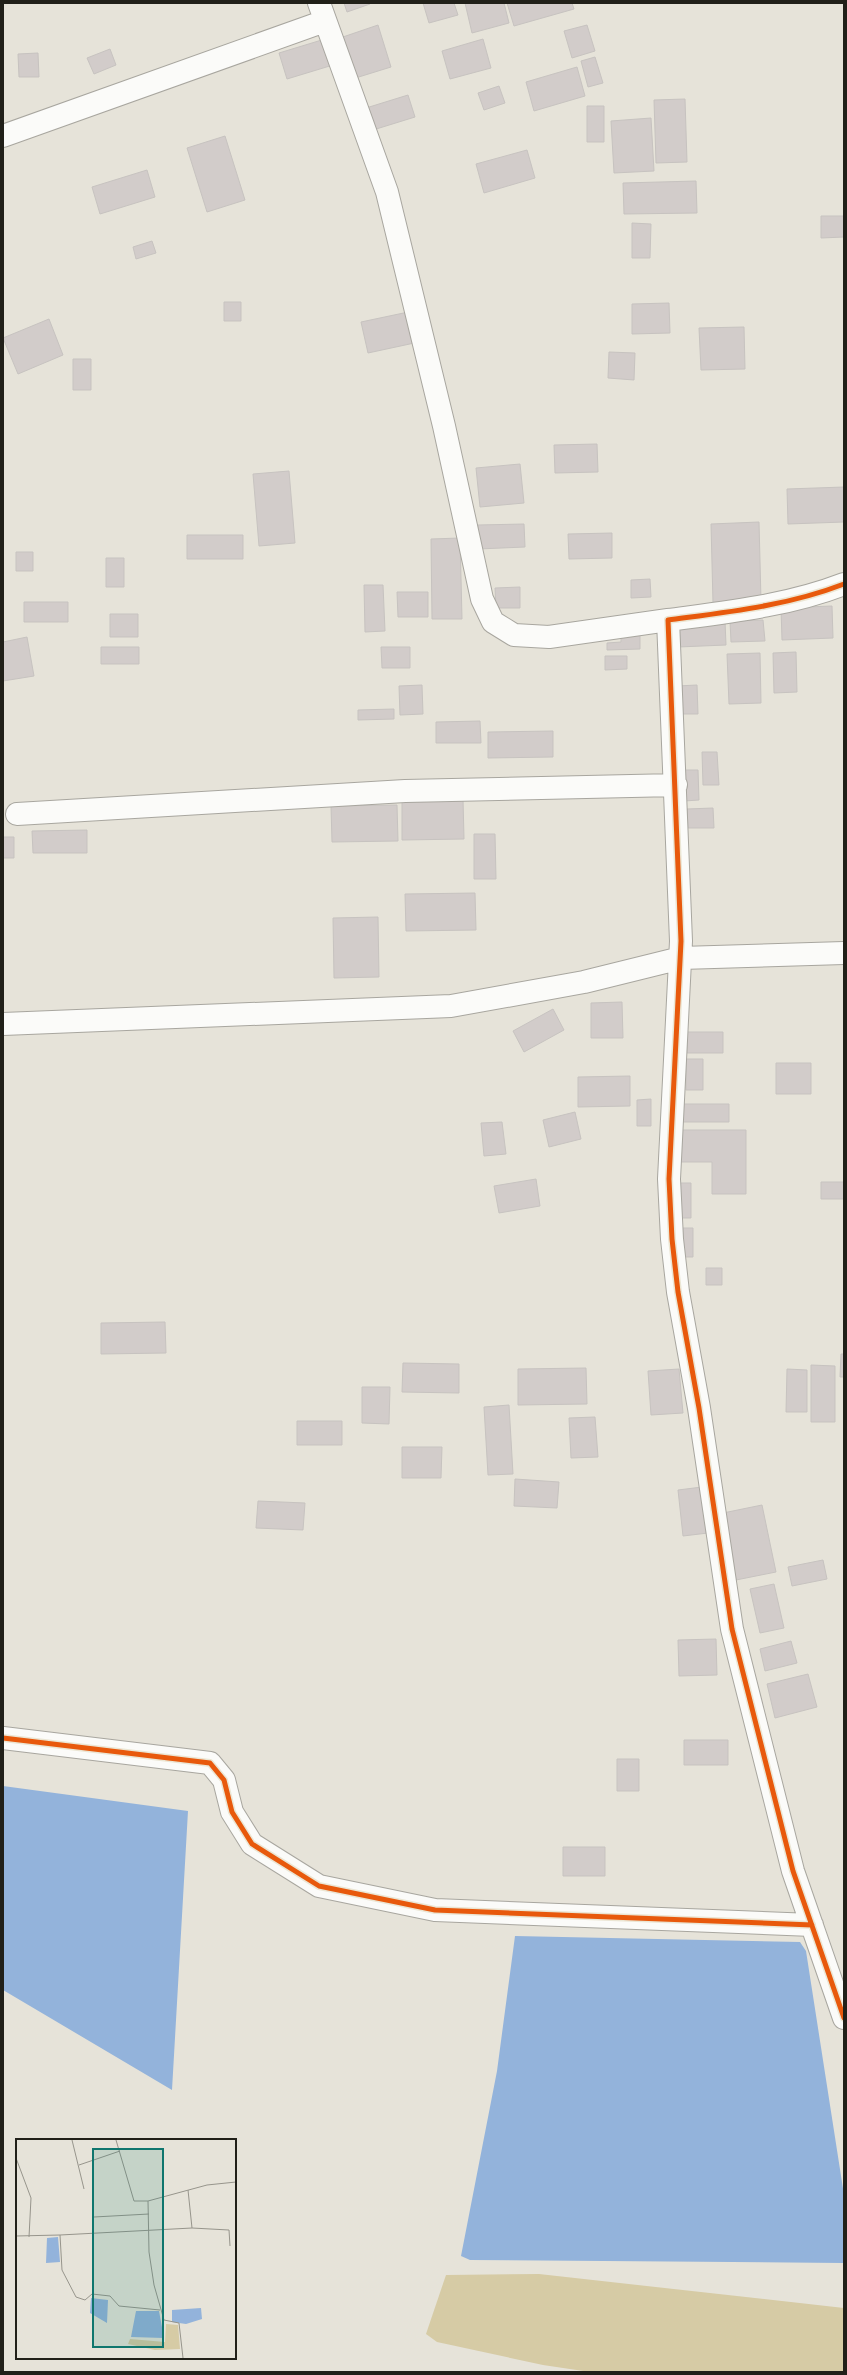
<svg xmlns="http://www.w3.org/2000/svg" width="847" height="2375" viewBox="0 0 847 2375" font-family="'Open Sans',sans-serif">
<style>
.green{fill:#d6cba5}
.water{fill:#93b3db}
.building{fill:#d2ccca;stroke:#c7c3c0}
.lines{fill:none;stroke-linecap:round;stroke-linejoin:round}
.street-casing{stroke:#a8a69f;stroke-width:24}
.street{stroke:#fbfbf9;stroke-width:22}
.cycleway-casing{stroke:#ebe6d4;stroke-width:8}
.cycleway{stroke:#e8590c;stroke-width:5}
.inset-road{fill:none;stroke:#97958c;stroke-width:1}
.view{fill:#0f766e;fill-opacity:0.15;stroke:#0f766e;stroke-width:2}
.inset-edge{fill:none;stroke:#212019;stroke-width:2}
</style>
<rect width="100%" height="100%" fill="#e6e3d9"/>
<path class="green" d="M539,2274L844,2308V2372H590L543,2365L437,2342L426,2334L446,2275Z"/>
<path class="water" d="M3,1786L188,1811L172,2090L3,1990Z
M515,1936L800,1942L806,1951L844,2195V2263L470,2260L461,2256L497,2071Z"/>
<path class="building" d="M344,3H369L370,4L347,12Z
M423,3H454L458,15L429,23Z
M465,3H504L509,23L472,33Z
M507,3H572L574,9L514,26Z
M378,25L391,67L349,80L337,39Z
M587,25L595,51L572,58L564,31Z
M325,39L333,65L287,79L279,53Z
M483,39L491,68L450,79L442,51Z
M110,49L116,65L94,74L87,58Z
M38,53L39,77H19L18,54Z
M595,57L603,83L588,87L581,61Z
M577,67L585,96L534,111L526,82Z
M499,86L505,103L484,110L478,93Z
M408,95L415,117L373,130L366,108Z
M685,99L687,162L656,163L654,100Z
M587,106H604V142H587Z
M651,118L654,171L614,173L611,121Z
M225,136L245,200L207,212L187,148Z
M527,150L535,178L484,193L476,164Z
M147,170L155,197L100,214L92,187Z
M696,181L697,213L624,214L623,183Z
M821,216H844V237L821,238Z
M632,223L651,224L650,258H632Z
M152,241L156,253L136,259L133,247Z
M224,302H241V321H224Z
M669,303L670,333L632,334V304Z
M413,311L419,342L368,353L361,322Z
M49,319L63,355L18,374L3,338Z
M744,327L745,369L701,370L699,328Z
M609,352L635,353L634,380L608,378Z
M73,359H91V390H73Z
M597,444L598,472L555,473L554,445Z
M520,464L524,503L480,507L476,468Z
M289,471L295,543L259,546L253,474Z
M844,487V522L788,524L787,489Z
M759,522L761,601L713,603L711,524Z
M524,524L525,547L478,549V525Z
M612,533V558L569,559L568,534Z
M187,535H243V559H187Z
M460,538L462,619H432L431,539Z
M16,552H33V571H16Z
M106,558H124V587H106Z
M650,579L651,597L631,598V580Z
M364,585H383L385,631L365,632Z
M520,587V608H496L495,588Z
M397,592H428V617H398Z
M24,602H68V622H24Z
M832,606L833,638L782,640L781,608Z
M110,614H138V637H110Z
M763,620L765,641L731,642L730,621Z
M725,621L726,645L678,647V623Z
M621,630H640V649L607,650V643L621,642Z
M27,637L34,676L3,681V642Z
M101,647H139V664H101Z
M381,647H410V668H382Z
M796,652L797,692L774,693L773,653Z
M760,653L761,703L729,704L727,654Z
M605,656H627V669L605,670Z
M422,685L423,714L400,715L399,686Z
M697,685L698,714H678L677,686Z
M394,709V719L358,720V710Z
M480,721L481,743H436V722Z
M553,731V757L488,758V732Z
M702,752H717L719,785H703Z
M683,770H698L699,800L684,801Z
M463,799L464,839L402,840V800Z
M397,805L398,841L332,842L331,806Z
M713,808L714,828H688L687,809Z
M87,830V853H33L32,831Z
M474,834H495L496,879H474Z
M3,837H14V858H3Z
M475,893L476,930L406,931L405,894Z
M378,917L379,977L334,978L333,918Z
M622,1002L623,1038H591V1003Z
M553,1009L564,1030L524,1052L513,1031Z
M687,1032H723V1053H687Z
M686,1059H703V1090H686Z
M776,1063H811V1094H776Z
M630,1076V1106L578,1107V1077Z
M651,1099V1126H637V1100Z
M676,1104H729V1122H676Z
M575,1112L581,1139L549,1147L543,1120Z
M502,1122L506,1154L484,1156L481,1123Z
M678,1130H746V1194H712V1162H678Z
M536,1179L540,1206L499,1213L494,1186Z
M821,1182H844V1199H821Z
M673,1183H691V1218H673Z
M681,1228H693V1257H681Z
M706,1268H722V1285H706Z
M165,1322L166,1353L101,1354V1323Z
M841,1354H844V1377H840Z
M403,1363L459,1364V1393L402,1392Z
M811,1365L835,1366V1422H811Z
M586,1368L587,1404L518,1405V1369Z
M679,1369L683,1413L651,1415L648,1371Z
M787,1369L807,1370V1412H786Z
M362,1387H390L389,1424L362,1423Z
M509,1405L513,1474L488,1475L484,1407Z
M595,1417L598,1457L571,1458L569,1418Z
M297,1421H342V1445H297Z
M402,1447H442L441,1478H402Z
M515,1479L559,1482L557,1508L514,1506Z
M702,1487L708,1533L683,1536L678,1490Z
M258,1501L305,1503L303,1530L256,1528Z
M762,1505L776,1572L736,1580L723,1513Z
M823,1560L827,1579L792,1586L788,1567Z
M774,1584L784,1628L760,1633L750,1589Z
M716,1639L717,1675L679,1676L678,1640Z
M791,1641L797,1663L765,1671L760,1649Z
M808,1674L817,1707L775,1718L767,1684Z
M684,1740H728V1765H684Z
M617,1759H639V1791H617Z
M563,1847H605V1876H563Z"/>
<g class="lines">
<defs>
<path id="street" d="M319,3L387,192L444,426L482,599L493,622L514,635L549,637L668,620
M3,136L325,21
M844,584C787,606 728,612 668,620L681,941L669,1179L672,1239L678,1292L699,1408L732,1629L793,1871L844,2018
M17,814L405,791L676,785
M3,1024L451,1006L584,982L681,958L844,953
M3,1738L210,1763L224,1780L232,1812L252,1844L319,1886L435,1910L812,1925"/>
</defs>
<use href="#street" class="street-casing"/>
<use href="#street" class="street"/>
<defs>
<path id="cycleway" d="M844,584C787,606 728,612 668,620L681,941L669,1179L672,1239L678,1292L699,1408L732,1629L793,1871L844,2018
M3,1738L210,1763L224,1780L232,1812L252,1844L319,1886L435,1910L812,1925"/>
</defs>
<use href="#cycleway" class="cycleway-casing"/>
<use href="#cycleway" class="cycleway"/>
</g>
<g transform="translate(16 2139)">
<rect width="220" height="220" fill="#e6e3d9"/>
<path d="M150,185L162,186L164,210L139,211L112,205L114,200L149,203Z" fill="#d6cba5"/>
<path d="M42,98L44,123L30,124L31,99ZM75,159L92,161L91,184L74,174ZM185,169L186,180L170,185L156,183V171ZM120,172H143L148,199L115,198Z" fill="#93b3db"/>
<path class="inset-road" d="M56,1L68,50M100,1L118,62H132M0,19L15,59L13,98M63,26L104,12M78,78L133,75M176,89L213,91L214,107M44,96L176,89L172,51M0,97L44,96L46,131L60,158L69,161L76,155L94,157L103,167L144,171M167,219L163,184L148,181L138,146L133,113L132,62L191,46L220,43"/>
<path class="view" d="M77,10H147V208H77Z"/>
<rect width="220" height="220" class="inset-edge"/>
</g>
<rect width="847" height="2375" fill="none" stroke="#212019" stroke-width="8"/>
</svg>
